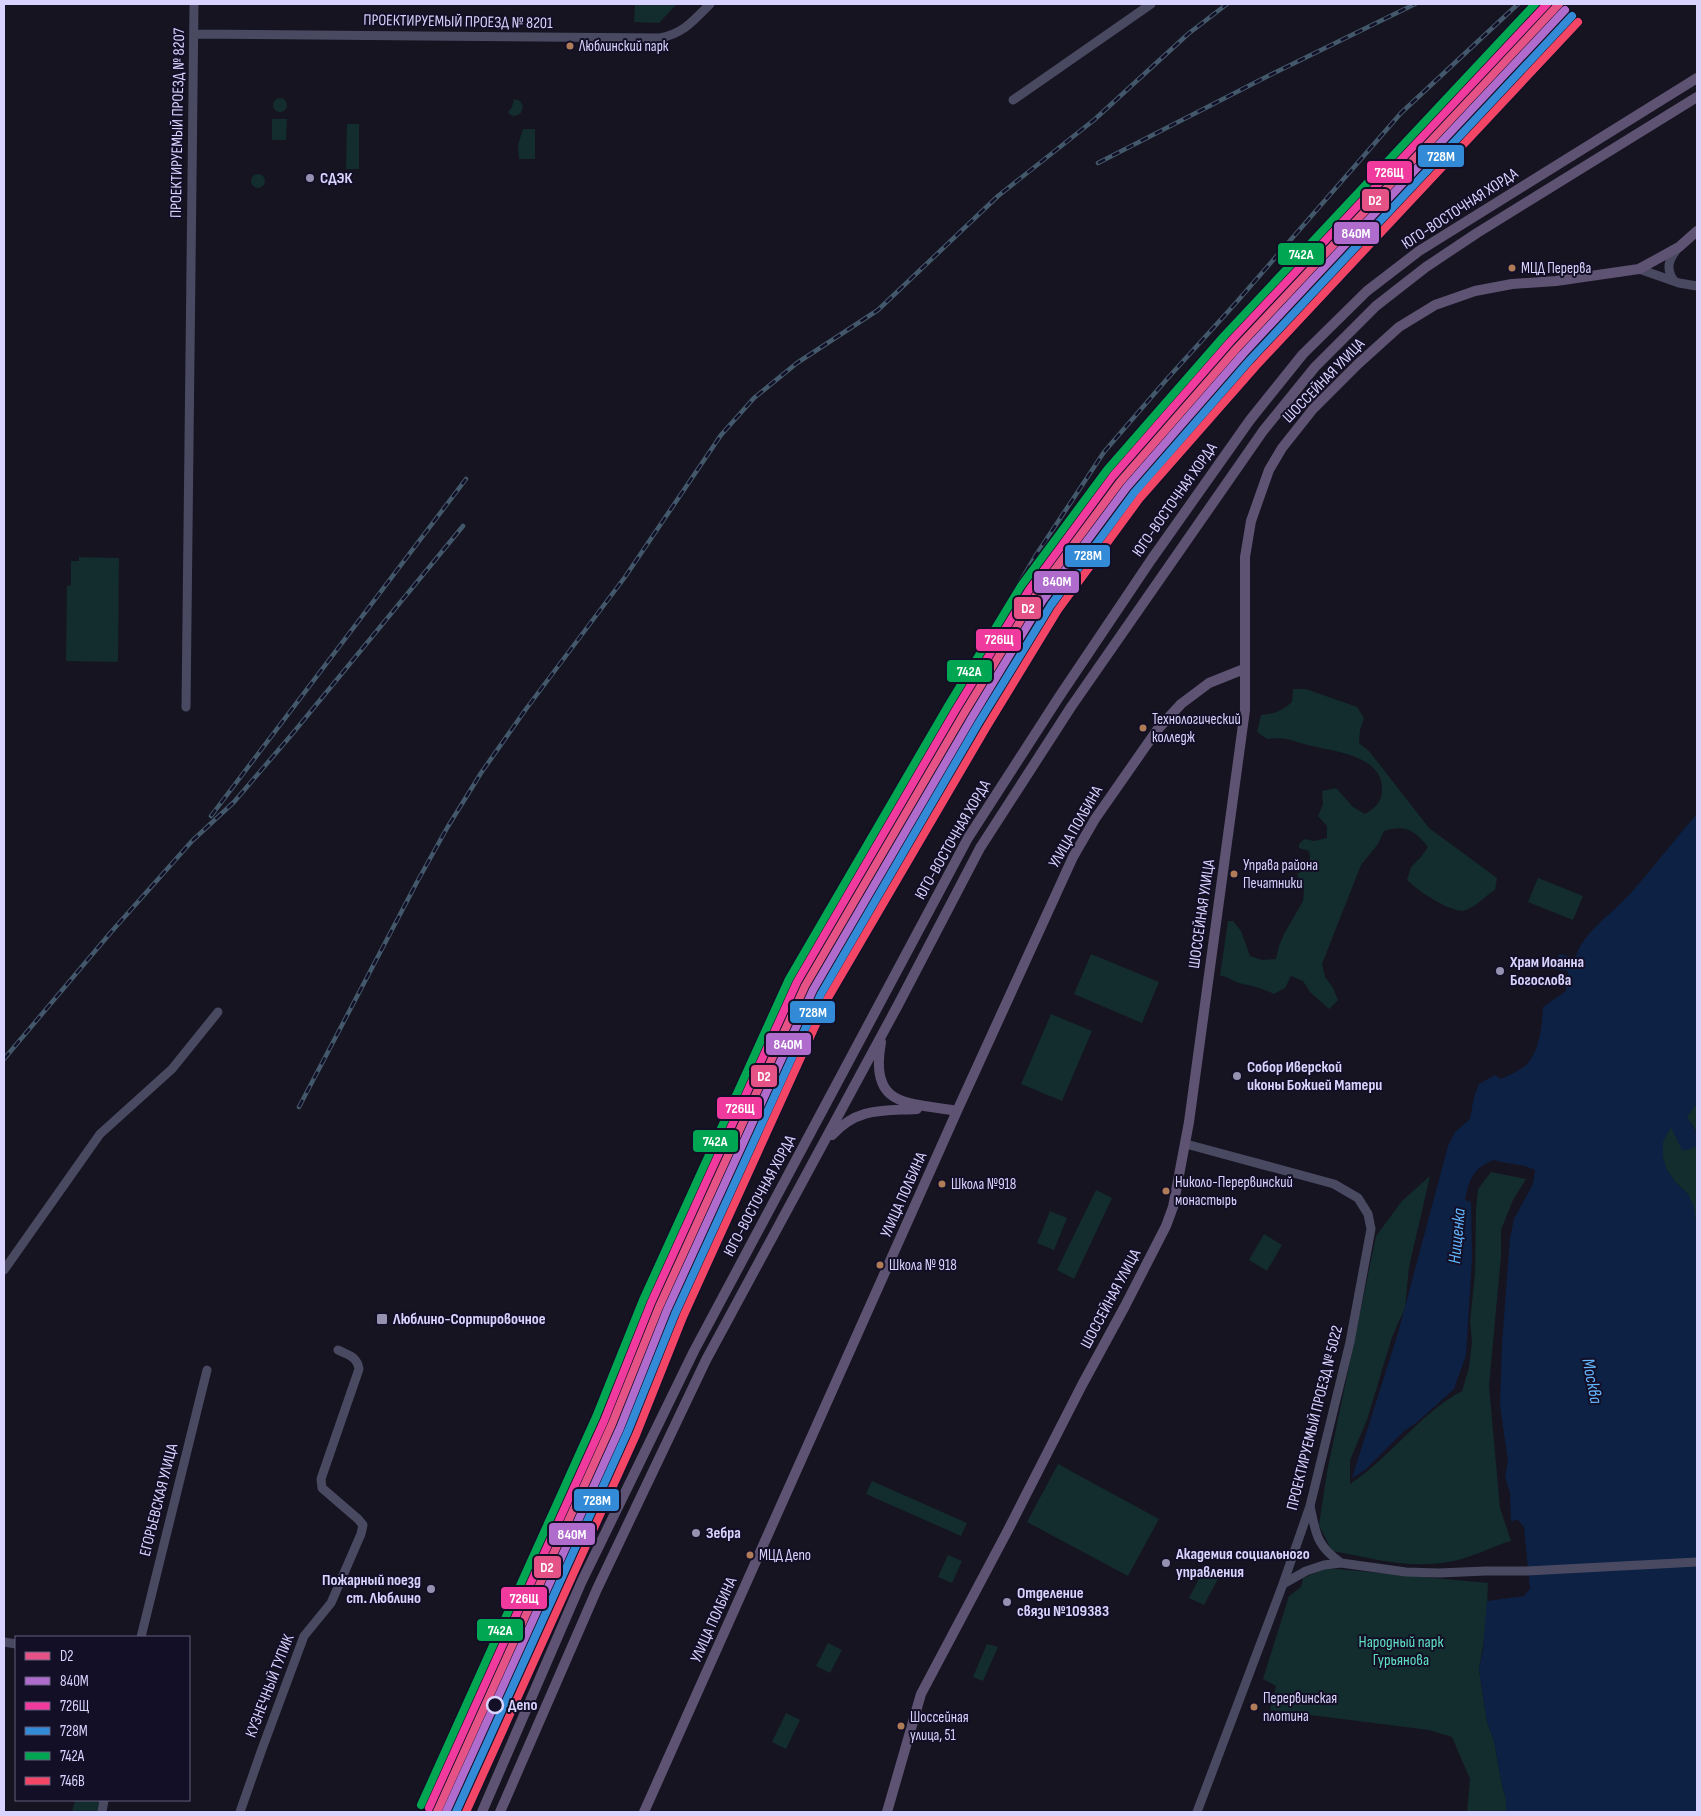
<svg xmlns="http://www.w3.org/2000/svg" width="1701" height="1816" viewBox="0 0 1701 1816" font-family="'Sofia Sans Condensed',sans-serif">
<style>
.green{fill:#132c2d}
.water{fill:#0d2144}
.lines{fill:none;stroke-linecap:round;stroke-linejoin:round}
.minor{stroke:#4a4962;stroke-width:9}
.major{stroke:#5e5373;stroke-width:10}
.rail-casing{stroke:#43596b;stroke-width:4.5}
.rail{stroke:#130f26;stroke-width:2.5;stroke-dasharray:8;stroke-linecap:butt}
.rail-1-casing{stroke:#130f26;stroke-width:11}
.rail-2-casing{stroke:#130f26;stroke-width:11}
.rail-3-casing{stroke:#130f26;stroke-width:11}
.rail-4-casing{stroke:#130f26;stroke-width:11}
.rail-5-casing{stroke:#130f26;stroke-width:11}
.rail-6-casing{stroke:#130f26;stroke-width:11}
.rail-1{stroke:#e55286;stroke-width:8}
.rail-2{stroke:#b06ccc;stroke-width:8}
.rail-3{stroke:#f13a9d;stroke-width:8}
.rail-4{stroke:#338bd7;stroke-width:8}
.rail-5{stroke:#00a651;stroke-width:8}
.rail-6{stroke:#f34667;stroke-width:8}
.bus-dot{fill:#b07c57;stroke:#130f26;stroke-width:2}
.poi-dot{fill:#9591b1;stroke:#130f26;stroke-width:2}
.stop-dot{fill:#130f26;stroke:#d9d4ff;stroke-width:2.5}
.labels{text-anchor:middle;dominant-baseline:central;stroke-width:4;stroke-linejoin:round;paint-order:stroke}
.bus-label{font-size:15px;fill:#d9d4ff;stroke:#130f26;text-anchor:start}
.street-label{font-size:16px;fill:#d9d4ff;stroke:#130f26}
.poi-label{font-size:16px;font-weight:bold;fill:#d9d4ff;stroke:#130f26;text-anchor:start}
.park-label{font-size:16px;fill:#5fe0c0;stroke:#130f26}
.stop-label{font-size:16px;font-weight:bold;fill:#d9d4ff;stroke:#130f26;text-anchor:start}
.water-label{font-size:18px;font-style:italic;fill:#62b6ff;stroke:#130f26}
.line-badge{stroke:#130f26;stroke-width:2}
.badge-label{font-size:14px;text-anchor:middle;font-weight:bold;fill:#fff}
</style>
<rect width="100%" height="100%" fill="#161421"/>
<path class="green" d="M635,4H677L659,23L634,22Z
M273 105a7 7 0 1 1 14 0a7 7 0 1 1-14 0Z
M514,99L520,101L523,106L521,113C516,117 511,117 508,112L512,107Z
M272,119H287L286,140H272Z
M347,124H359V169H346Z
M523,129H535V159H519L518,145Z
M251 181a7 7 0 1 1 14 0a7 7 0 1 1-14 0Z
M79,557L119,558L118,662L66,661L67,586L71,585V561H79Z
M1293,689H1306L1357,707L1364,718L1360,730L1359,743L1369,751L1429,828L1497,878L1495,890C1485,896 1477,906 1466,910C1453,915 1417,890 1407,880L1411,867L1421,857L1428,847C1415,830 1405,824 1384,831L1378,844L1361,865L1322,964L1325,977L1333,988L1338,1000L1329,1009L1310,992L1303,981L1291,976L1285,988L1274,994C1262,988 1252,986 1239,983C1232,981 1228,976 1220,976L1228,921H1233L1241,931L1250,956L1262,960L1276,959L1279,946L1284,934L1303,901L1304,889L1297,874L1308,868L1310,856L1309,851L1299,848V844L1304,839L1314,841L1327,838V826L1318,816L1323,804L1322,791L1336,788L1353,807L1365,814C1375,808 1382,802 1382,790C1383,756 1337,752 1312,746C1294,742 1287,736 1267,739L1257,732L1261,715C1274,714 1282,711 1292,702Z
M1538,878L1583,896L1573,920L1528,902Z
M1091,954L1159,982L1142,1023L1074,994Z
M1051,1014L1092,1031L1062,1101L1021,1084Z
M1697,1103V1135L1694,1127L1686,1117Z
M1671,1126L1677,1137L1696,1146L1697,1139V1246L1695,1244L1696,1222L1688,1194L1675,1182L1667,1170L1663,1158L1662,1142Z
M1491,1172L1526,1179L1513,1200L1501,1230V1256L1489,1386L1500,1508L1511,1541C1489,1547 1471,1559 1448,1562C1410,1569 1370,1558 1332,1551L1319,1525L1327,1472L1376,1236L1402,1201L1430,1176L1409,1267L1405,1308L1392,1337L1367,1420L1350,1460V1484C1391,1457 1419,1414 1462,1391L1469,1368L1472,1342L1470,1321L1475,1274L1476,1209L1478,1189Z
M1096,1190L1112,1198L1074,1279L1057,1270Z
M1050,1211L1067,1218L1054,1250L1037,1243Z
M1264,1234L1282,1245L1267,1271L1249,1260Z
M1058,1464L1159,1519L1128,1576L1027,1522Z
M872,1481L967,1523L961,1536L866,1494Z
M948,1555L962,1561L952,1583L938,1577Z
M1205,1567L1220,1575L1204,1605L1189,1598Z
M1327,1568L1488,1583L1486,1626L1479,1670L1487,1722L1494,1741L1502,1785L1506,1799V1812H1467L1470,1779L1452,1737L1429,1730L1270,1710L1276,1686L1263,1679L1289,1596L1301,1587L1303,1578Z
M828,1643L842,1650L830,1673L816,1666Z
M987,1644L998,1647L983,1681L973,1677Z
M786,1713L800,1720L786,1749L772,1742Z
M75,1800H101L98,1812H72Z"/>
<path class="water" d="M1697,814V1103L1687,1117C1694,1127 1698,1133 1697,1146L1688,1150H1682L1671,1127L1663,1142V1158L1667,1170L1675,1182L1688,1194L1694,1207L1696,1222L1697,1812H1506V1799L1502,1785L1494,1741L1487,1722L1479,1669L1483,1650L1487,1601L1524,1596L1530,1589L1524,1527L1518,1520L1511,1521L1510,1492L1505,1477L1508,1461L1500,1405L1502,1344L1510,1238L1514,1219L1533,1184L1535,1170C1522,1163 1509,1165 1494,1160C1473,1168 1469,1179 1465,1200L1471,1202L1472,1258L1466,1355L1454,1389L1416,1423L1404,1431L1365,1470L1352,1478L1398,1333L1448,1146L1455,1132L1470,1119L1474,1097L1479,1084L1495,1075L1501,1079C1509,1075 1522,1070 1528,1063C1540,1048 1542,1026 1543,1007L1566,991L1568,971L1555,969L1559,954L1575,958C1585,930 1610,916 1630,894C1653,868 1674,840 1697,814Z"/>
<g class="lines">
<path class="minor" d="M194,34L660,38C684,33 693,21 710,4
M1013,100L1151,4
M1639,269L1679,283L1697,286
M1674,281C1665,268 1669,259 1678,248
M186,707L194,4
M1186,1144L1334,1184L1358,1198L1368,1214L1371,1229L1350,1342L1310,1506L1283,1584L1197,1812
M4,1270L100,1134L172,1069L218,1012
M1310,1506C1316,1534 1316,1545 1341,1563
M1283,1584L1306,1571L1324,1565L1341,1563L1406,1572L1439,1573L1486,1571H1527L1697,1562
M141,1637L207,1370
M4,1642L16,1644
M102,1812L104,1800
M240,1812L262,1749L304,1636L331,1603L361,1534L363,1525L358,1519L322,1488L321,1479L359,1369C357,1356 348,1355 338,1350"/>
<path class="major" d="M881,1042C869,1108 907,1102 957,1111
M832,1135C858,1107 883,1111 917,1109
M482,1812L581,1583L694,1351L968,838L1059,697L1151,560L1250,420L1303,354L1367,291L1419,251L1697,78
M500,1812L597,1589L706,1360L898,1005L980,848L1071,707L1263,431L1315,367L1376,306L1426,267L1477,233L1697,97
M644,1812L957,1111L1073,857L1095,819L1157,730L1181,704L1209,683L1244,669
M887,1812L921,1694L1008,1530L1082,1385L1125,1306L1166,1226L1173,1207L1189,1122L1245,710V557L1251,521L1269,470L1282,448L1313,409L1358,364L1399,327L1435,305L1475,291L1512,284L1556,281L1639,269L1679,247L1697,231"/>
<defs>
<path id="rail" d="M1098,163L1266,77L1415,4
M211,816L466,479
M4,1059L112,931L192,841L234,802L293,733L463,526
M299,1107L417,882L447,828L481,773L526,709L625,577L721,435L754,398L797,363L878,310L998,196L1094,120L1188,34L1227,4
M431,1812L606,1422L654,1305L799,983L990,633L1036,555L1104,452L1167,379L1234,305L1401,113L1518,4"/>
</defs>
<use href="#rail" class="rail-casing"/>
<use href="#rail" class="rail"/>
<defs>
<path id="rail-1" d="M437,1812L612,1424L659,1307L805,986L963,715L1036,595L1120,482L1237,348L1559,4"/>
<path id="rail-2" d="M446,1812L620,1428L667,1310L813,990L971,719L1043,600L1127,487L1243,354L1565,10"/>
<path id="rail-3" d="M429,1808L604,1421L651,1303L797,982L955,711L1029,590L1113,476L1230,342L1547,4"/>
<path id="rail-4" d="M456,1812L628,1431L675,1314L821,994L978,724L1051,605L1134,493L1250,360L1572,16"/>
<path id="rail-5" d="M421,1805L596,1417L643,1300L789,979L948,706L1021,586L1107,470L1224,336L1535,4"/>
<path id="rail-6" d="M466,1812L636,1435L683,1317L828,998L986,728L1058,610L1140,498L1256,366L1578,22"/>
</defs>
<use href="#rail-1" class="rail-1-casing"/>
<use href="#rail-2" class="rail-2-casing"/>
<use href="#rail-3" class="rail-3-casing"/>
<use href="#rail-4" class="rail-4-casing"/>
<use href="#rail-5" class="rail-5-casing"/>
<use href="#rail-6" class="rail-6-casing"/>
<use href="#rail-1" class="rail-1"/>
<use href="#rail-2" class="rail-2"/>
<use href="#rail-3" class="rail-3"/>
<use href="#rail-4" class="rail-4"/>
<use href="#rail-5" class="rail-5"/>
<use href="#rail-6" class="rail-6"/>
</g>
<g class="bus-dot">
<circle cx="570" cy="46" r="4.5"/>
<circle cx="1512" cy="268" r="4.5"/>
<circle cx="1143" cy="728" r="4.5"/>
<circle cx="1234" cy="874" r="4.5"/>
<circle cx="942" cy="1184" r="4.5"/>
<circle cx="1166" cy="1191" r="4.5"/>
<circle cx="880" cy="1265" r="4.5"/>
<circle cx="750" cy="1555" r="4.5"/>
<circle cx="1254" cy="1707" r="4.5"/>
<circle cx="901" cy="1726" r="4.5"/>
</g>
<g class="poi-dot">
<circle cx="310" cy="178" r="5"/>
<circle cx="1500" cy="971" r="5"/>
<circle cx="1237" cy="1076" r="5"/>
<rect x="376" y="1313" width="12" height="12" rx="2.5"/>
<circle cx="696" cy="1533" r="5"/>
<circle cx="1166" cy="1563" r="5"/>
<circle cx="431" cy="1589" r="5"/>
<circle cx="1007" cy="1602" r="5"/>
</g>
<circle class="stop-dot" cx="495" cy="1705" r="8"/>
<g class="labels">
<g class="bus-label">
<text x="579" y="46">Люблинский парк</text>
<text x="1521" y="268">МЦД Перерва</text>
<text x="1152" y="719">Технологический<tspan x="1152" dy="18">колледж</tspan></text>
<text x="1243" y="865">Управа района<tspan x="1243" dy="18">Печатники</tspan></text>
<text x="1175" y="1182">Николо-Перервинский<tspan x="1175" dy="18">монастырь</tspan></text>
<text x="951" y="1184">Школа №918</text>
<text x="889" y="1265">Школа № 918</text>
<text x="759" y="1555">МЦД Депо</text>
<text x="1263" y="1698">Перервинская<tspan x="1263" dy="18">плотина</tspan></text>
<text x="910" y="1717">Шоссейная<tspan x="910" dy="18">улица, 51</tspan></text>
</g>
<g class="street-label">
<text transform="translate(458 22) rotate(1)">ПРОЕКТИРУЕМЫЙ ПРОЕЗД № 8201</text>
<text transform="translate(178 123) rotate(-89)">ПРОЕКТИРУЕМЫЙ ПРОЕЗД № 8207</text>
<text transform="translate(1460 209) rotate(-33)">ЮГО-ВОСТОЧНАЯ ХОРДА</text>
<text transform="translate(1324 381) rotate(-46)">ШОССЕЙНАЯ УЛИЦА</text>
<text transform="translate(1175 500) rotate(-55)">ЮГО-ВОСТОЧНАЯ ХОРДА</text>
<text transform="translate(1076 827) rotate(-60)">УЛИЦА ПОЛБИНА</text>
<text transform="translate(953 840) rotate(-60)">ЮГО-ВОСТОЧНАЯ ХОРДА</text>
<text transform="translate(1202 914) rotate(-82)">ШОССЕЙНАЯ УЛИЦА</text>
<text transform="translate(904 1195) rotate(-66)">УЛИЦА ПОЛБИНА</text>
<text transform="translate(760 1196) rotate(-62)">ЮГО-ВОСТОЧНАЯ ХОРДА</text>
<text transform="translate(1111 1299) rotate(-62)">ШОССЕЙНАЯ УЛИЦА</text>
<text transform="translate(1315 1418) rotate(-76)">ПРОЕКТИРУЕМЫЙ ПРОЕЗД № 5022</text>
<text transform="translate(159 1500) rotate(-76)">ЕГОРЬЕВСКАЯ УЛИЦА</text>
<text transform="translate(714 1620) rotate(-66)">УЛИЦА ПОЛБИНА</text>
<text transform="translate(270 1686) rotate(-69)">КУЗНЕЧНЫЙ ТУПИК</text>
</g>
<g class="poi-label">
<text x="320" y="178">СДЭК</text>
<text x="1510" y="962">Храм Иоанна<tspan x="1510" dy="18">Богослова</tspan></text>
<text x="1247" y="1067">Собор Иверской<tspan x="1247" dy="18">иконы Божией Матери</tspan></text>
<text x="393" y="1319">Люблино-Сортировочное</text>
<text x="706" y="1533">Зебра</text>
<text x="1176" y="1554">Академия социального<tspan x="1176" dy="18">управления</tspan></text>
<text x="421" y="1580" text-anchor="end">Пожарный поезд<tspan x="421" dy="18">ст. Люблино</tspan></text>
<text x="1017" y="1593">Отделение<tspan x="1017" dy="18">связи №109383</tspan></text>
</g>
<g class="park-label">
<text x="1401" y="1642">Народный парк<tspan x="1401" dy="18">Гурьянова</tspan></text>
</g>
<g class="stop-label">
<text x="508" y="1705">Депо</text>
</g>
<g class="water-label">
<text transform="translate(1457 1236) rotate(-85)">Нищенка</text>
<text transform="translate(1592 1381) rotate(79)">Москва</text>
</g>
</g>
<g class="line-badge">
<rect x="1417" y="144" width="48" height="24" rx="5" fill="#338bd7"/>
<rect x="1366" y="160" width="47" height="24" rx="5" fill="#f13a9d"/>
<rect x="1361" y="188" width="29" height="24" rx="5" fill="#e55286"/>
<rect x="1333" y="221" width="47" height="24" rx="5" fill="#b06ccc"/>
<rect x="1277" y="242" width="48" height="24" rx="5" fill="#00a651"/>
<rect x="1064" y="544" width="47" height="24" rx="5" fill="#338bd7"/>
<rect x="1033" y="570" width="47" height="24" rx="5" fill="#b06ccc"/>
<rect x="1013" y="596" width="29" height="24" rx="5" fill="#e55286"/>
<rect x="975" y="628" width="47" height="24" rx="5" fill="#f13a9d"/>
<rect x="946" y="659" width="47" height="24" rx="5" fill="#00a651"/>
<rect x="789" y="1000" width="47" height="24" rx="5" fill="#338bd7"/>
<rect x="765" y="1032" width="47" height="24" rx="5" fill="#b06ccc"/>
<rect x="750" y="1064" width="28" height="24" rx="5" fill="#e55286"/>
<rect x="716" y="1096" width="47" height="24" rx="5" fill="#f13a9d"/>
<rect x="692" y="1129" width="47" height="24" rx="5" fill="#00a651"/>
<rect x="573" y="1488" width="47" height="24" rx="5" fill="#338bd7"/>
<rect x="548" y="1522" width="48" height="24" rx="5" fill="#b06ccc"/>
<rect x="533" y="1555" width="29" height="24" rx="5" fill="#e55286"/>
<rect x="500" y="1586" width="48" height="24" rx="5" fill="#f13a9d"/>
<rect x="476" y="1618" width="48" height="24" rx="5" fill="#00a651"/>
</g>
<g class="badge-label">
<text x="1441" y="161">728М</text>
<text x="1389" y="177">726Щ</text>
<text x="1375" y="205">D2</text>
<text x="1356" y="238">840М</text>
<text x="1301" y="259">742А</text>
<text x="1088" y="560">728М</text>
<text x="1057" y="586">840М</text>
<text x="1028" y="613">D2</text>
<text x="999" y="644">726Щ</text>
<text x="969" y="676">742А</text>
<text x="813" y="1017">728М</text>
<text x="788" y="1049">840М</text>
<text x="764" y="1081">D2</text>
<text x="740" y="1113">726Щ</text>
<text x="715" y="1146">742А</text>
<text x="597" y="1505">728М</text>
<text x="572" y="1539">840М</text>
<text x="547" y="1572">D2</text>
<text x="524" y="1603">726Щ</text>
<text x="500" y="1635">742А</text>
</g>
<rect width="1701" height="1816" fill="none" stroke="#d9d4ff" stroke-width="10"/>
<rect x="15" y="1636" width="175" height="165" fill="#130f26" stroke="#625e7d"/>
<rect x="25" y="1652" width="25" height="8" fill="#e55286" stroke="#625e7d"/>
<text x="60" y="1661" font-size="15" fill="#d9d4ff">D2</text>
<rect x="25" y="1677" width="25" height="8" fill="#b06ccc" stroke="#625e7d"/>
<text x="60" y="1686" font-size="15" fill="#d9d4ff">840М</text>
<rect x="25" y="1702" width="25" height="8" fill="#f13a9d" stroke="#625e7d"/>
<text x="60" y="1711" font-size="15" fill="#d9d4ff">726Щ</text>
<rect x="25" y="1727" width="25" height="8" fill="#338bd7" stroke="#625e7d"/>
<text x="60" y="1736" font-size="15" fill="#d9d4ff">728М</text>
<rect x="25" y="1752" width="25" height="8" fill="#00a651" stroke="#625e7d"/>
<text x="60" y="1761" font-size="15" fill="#d9d4ff">742А</text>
<rect x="25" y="1777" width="25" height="8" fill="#f34667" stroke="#625e7d"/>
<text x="60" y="1786" font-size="15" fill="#d9d4ff">746В</text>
</svg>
